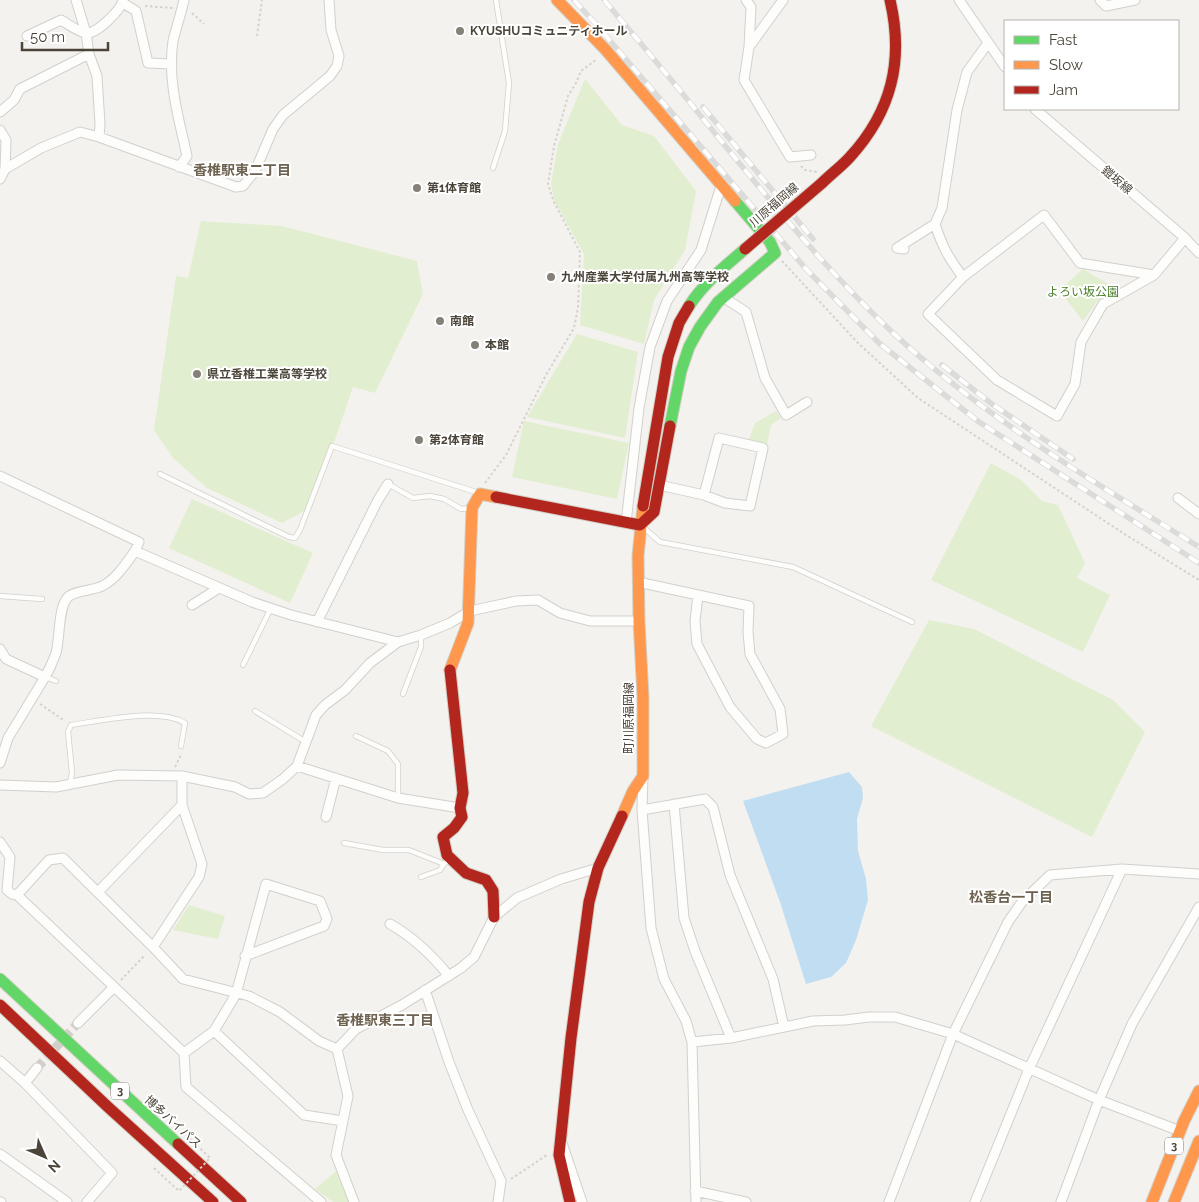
<svg xmlns="http://www.w3.org/2000/svg" width="1199" height="1202" viewBox="0 0 1199 1202" font-family="Raleway,'Noto Sans JP',sans-serif">
<style>
.green{fill:#e1eecf}
.water{fill:#c0ddf1}
.lines{fill:none;stroke-linecap:round;stroke-linejoin:round}
.street-tunnel{stroke:#d2cfca;stroke-width:9;stroke-dasharray:9 4.5;stroke-linecap:butt}
.lane-casing{stroke:#d2d0cb;stroke-width:6}
.street-casing{stroke:#d2d0cb;stroke-width:11}
.fast-casing{stroke:#d3cfc5;stroke-width:13}
.slow-casing{stroke:#d3cfc5;stroke-width:13}
.jam-casing{stroke:#d3cfc5;stroke-width:13}
.path{stroke:#d3d2cc;stroke-width:2;stroke-dasharray:2.5 2.5;stroke-linecap:butt}
.lane{stroke:#fdfdfc;stroke-width:4.5}
.street{stroke:#fdfdfc;stroke-width:9}
.fast{stroke:#63d668;stroke-width:11}
.slow{stroke:#ff974d;stroke-width:11}
.jam{stroke:#b3261e;stroke-width:11}
.rail-casing{stroke:#dbdbda;stroke-width:5.5}
.rail{stroke:#fff;stroke-width:4;stroke-dasharray:11;stroke-linecap:butt}
.jam-bridge-casing{stroke:#d3cfc5;stroke-width:13;stroke-linecap:butt}
.path-bridge{stroke:#d3d2cc;stroke-width:2;stroke-dasharray:2.5 2.5;stroke-linecap:butt}
.jam-bridge{stroke:#b3261e;stroke-width:11}
.poi-dot{fill:#868178;stroke:#fff;stroke-width:2}
.labels{text-anchor:middle;dominant-baseline:central;stroke-width:4;stroke-linejoin:round;paint-order:stroke}
.shield{fill:#fff;stroke:#817c74;stroke-width:1}
.shield-label{font-size:11px;font-weight:bold;fill:#4b4439}
.poi-label{font-size:12px;font-weight:bold;fill:#4b4439;stroke:#fff;text-anchor:start}
.street-label{font-size:12px;fill:#4b4439;stroke:#fff}
.park-label{font-size:12px;fill:#4a7f2a;stroke:#fff}
.neighbourhood-label{font-size:14px;font-weight:bold;fill:#6e6250;stroke:#fff}
</style>
<rect width="100%" height="100%" fill="#f4f2ee"/>
<path class="green" d="M585,79L622,125L654,136L696,191L685,250L654,300L644,344L580,325L584,254L555,202L551,184L558,144Z
M201,221L282,226L417,261L423,294L375,393L353,387L312,507L282,523L207,488L173,458L154,430L176,276L188,278Z
M1083,269L1115,288L1099,299L1083,321L1059,290Z
M577,334L638,352L625,438L527,417Z
M776,411L781,418L771,425L766,449L748,442L755,423Z
M524,421L629,443L617,499L512,477Z
M991,463L1021,480L1042,501L1058,505L1085,563L1077,578L1110,595L1083,652L931,580Z
M192,499L313,553L290,603L169,548Z
M929,620L974,629L1113,700L1145,732L1092,837L871,726Z
M189,905L225,916L218,939L173,930Z
M336,1171L349,1202H333L315,1189Z"/>
<path class="water" d="M849,772L862,787L863,798L857,819L858,851L866,879L868,900L856,940L846,963L831,977L806,984L780,902L743,801Z"/>
<g class="lines">
<path class="street-tunnel" d="M37,1068L78,1023"/>
<defs>
<path id="lane" d="M493,168L505,131L509,83L496,0
M160,474L289,537L295,538L300,530L332,446L479,493
M388,484L413,498L430,496L444,499L461,509L471,508
M643,527L660,542L793,567L912,622
M0,596L42,599
M243,665L271,608
M45,677L56,681
M403,694L421,647V635
M255,711L306,742
M356,736L388,751L398,764V798
M70,784L72,772L68,732L71,725C101,721 158,707 185,723L181,746
M344,843L383,850H409L444,864L450,859
M421,877L440,870L444,864"/>
<path id="street" d="M76,0L86,33L89,54L97,76L100,124L99,137
M746,0L751,7L749,47L744,80L790,157L811,155
M959,0L1005,67
M1100,0L1106,6L1135,0
M123,3L136,11L148,63L172,64
M27,36L61,20C68,24 78,32 86,33C97,34 121,10 123,0
M749,47L783,0
M1035,109L1185,238L1199,253
M0,112L14,100L20,89L89,54
M0,130L6,140L5,169
M179,167L187,156C179,119 167,80 173,41C176,28 181,14 184,0
M0,179L5,169L41,148L80,132L99,137L236,187L243,186L255,171L273,129L283,115L330,76L337,66L339,56L331,30L329,0
M1044,215L1080,263L1154,275L1103,304L1081,342L1075,384L1057,416L997,380L928,314L963,277Z
M935,224C942,246 949,259 963,277
M904,249L897,248L935,224L942,208L957,110L967,72L988,43
M1154,275L1185,238
M723,297L746,312L765,378L786,415L807,402
M0,476L139,542L135,551L252,602L291,615L398,642
M659,485L704,495L725,503L750,506L763,448L719,438L704,495
M1178,498L1199,514
M626,523L639,408L650,347L667,301L701,250L721,186
M638,582L749,606L748,632L750,654L780,709L783,734L766,743L757,739L730,707L697,644L695,621L698,595
M192,605L219,588
M317,622L378,500L388,484
M0,649L6,659L45,677L8,738L0,763
M45,677C49,670 53,661 56,653C60,639 58,607 68,597C75,590 95,591 104,585C117,578 127,562 135,551
M297,766L398,798L460,808
M643,776L642,810L651,928L664,979L686,1021L692,1042L696,1202
M0,785L56,787L118,775L182,776L235,787L249,794L263,793L283,779L297,766L316,715L325,705L345,690L370,663L398,642L421,635L450,623L470,611L516,601L538,600L560,613L590,621H639
M674,804L684,918L695,951L731,1038
M642,810L705,799L713,807L730,875L773,979L784,1027
M326,817L336,778
M0,842L10,857L7,890L12,894L17,895
M98,892L182,805
M390,924C413,937 432,955 449,976
M153,947L199,877L202,864L182,805V776
M425,990L449,1062L468,1110L501,1181L498,1202
M78,1023L114,987
M214,1031L304,1115L343,1121
M692,1042L731,1038L813,1021L845,1020L869,1017H895L953,1034L1099,1100L1180,1131
M337,1049L356,1029L402,1005L461,968L474,957L494,917L517,898L561,879L598,868
M337,1049L348,1096L336,1155L354,1202
M184,1053L214,1031L236,994L266,884L320,901L327,919L324,926L245,956
M0,1061L25,1083L112,1173L87,1202
M25,1083L37,1068
M562,1143L582,1202
M0,1154L67,1202
M695,1191L746,1202
M0,1202H1
M321,1202L186,1087L184,1053L17,895L49,860L63,858L153,947L183,979L249,996L280,1012L319,1041L337,1049
M889,1202L953,1034L1008,922L1022,902L1050,875L1122,869L1199,874
M975,1202L1029,1069L1122,869
M1061,1202L1099,1100L1132,1024L1199,907"/>
<path id="fast" d="M689,306C704,283 724,267 745,249
M670,426L681,371L689,347L700,327L718,302L775,253L770,242L735,201
M0,979L178,1144"/>
<path id="slow" d="M557,0L605,49L735,201
M450,670L468,623L472,508L480,494L496,497
M622,816L633,791L643,776V697L639,621L638,556L643,506
M1152,1202L1184,1121L1199,1091
M1174,1202L1199,1141"/>
<path id="jam" d="M822,183C831,174 842,166 850,157C892,111 904,60 890,0
M496,497L640,525L654,512L670,426
M643,506L668,357L679,323L689,306
M450,670L463,793L460,808L462,817L454,828L443,837L447,855L466,873L486,880L493,891L494,917
M0,1005L108,1107L213,1202
M178,1144L241,1202
M570,1202L559,1155L571,1038L589,902L598,868L622,816"/>
</defs>
<use href="#lane" class="lane-casing"/>
<use href="#street" class="street-casing"/>
<use href="#fast" class="fast-casing"/>
<use href="#slow" class="slow-casing"/>
<use href="#jam" class="jam-casing"/>
<path class="path" d="M145,6L173,8
M192,13L204,24
M257,36L262,0
M801,166L805,170L817,172
M782,261L858,343L918,398L1126,535L1199,580
M485,483L506,455L546,375L574,328L578,308L580,252L554,202L548,184L554,146L568,96L576,83L581,71L597,59
M40,704L65,721
M175,767L180,757L181,753
M121,980L145,955
M511,1179L547,1155"/>
<use href="#lane" class="lane"/>
<use href="#street" class="street"/>
<use href="#fast" class="fast"/>
<use href="#slow" class="slow"/>
<use href="#jam" class="jam"/>
<defs>
<path id="rail" d="M574,0L594,22L806,269L879,343L979,422L1199,563
M604,0C638,40 671,79 704,120C764,193 822,266 891,331C983,417 1093,481 1199,547
M703,107L813,239
M942,365L992,404L1073,459"/>
</defs>
<use href="#rail" class="rail-casing"/>
<use href="#rail" class="rail"/>
<defs>
<path id="jam-bridge" d="M745,249L822,183"/>
</defs>
<use href="#jam-bridge" class="jam-bridge-casing"/>
<path class="path-bridge" d="M154,1168L179,1191L210,1158L183,1132"/>
<use href="#jam-bridge" class="jam-bridge"/>
</g>
<g class="poi-dot">
<circle cx="460" cy="31" r="5"/>
<circle cx="417" cy="188" r="5"/>
<circle cx="551" cy="277" r="5"/>
<circle cx="440" cy="321" r="5"/>
<circle cx="475" cy="345" r="5"/>
<circle cx="197" cy="374" r="5"/>
<circle cx="419" cy="440" r="5"/>
</g>
<g class="labels">
<g class="shield">
<rect x="111" y="1082.5" width="18" height="17" rx="4"/>
<rect x="1165" y="1137.5" width="18" height="17" rx="4"/>
</g>
<g class="shield-label">
<text x="120" y="1091">3</text>
<text x="1174" y="1146">3</text>
</g>
<g class="poi-label">
<text x="470" y="31">KYUSHUコミュニティホール</text>
<text x="427" y="188">第1体育館</text>
<text x="561" y="277">九州産業大学付属九州高等学校</text>
<text x="450" y="321">南館</text>
<text x="485" y="345">本館</text>
<text x="207" y="374">県立香椎工業高等学校</text>
<text x="429" y="440">第2体育館</text>
</g>
<g class="street-label">
<text transform="translate(1117 180) rotate(40)">鎧坂線</text>
<text transform="translate(774 205) rotate(-41)">川原福岡線</text>
<text transform="translate(629 718) rotate(-90)">町川原福岡線</text>
<text transform="translate(173 1122) rotate(42)">博多バイパス</text>
</g>
<g class="park-label">
<text x="1083" y="292">よろい坂公園</text>
</g>
<g class="neighbourhood-label">
<text x="242" y="170">香椎駅東二丁目</text>
<text x="1011" y="897">松香台一丁目</text>
<text x="385" y="1020">香椎駅東三丁目</text>
</g>
</g>
<rect x="1004" y="20" width="175" height="90" fill="#ffffff" stroke="#b7b4b0"/>
<rect x="1014" y="36" width="25" height="8" fill="#63d668" stroke="#b7b4b0"/>
<text x="1049" y="45" font-size="15" fill="#4b4439">Fast</text>
<rect x="1014" y="61" width="25" height="8" fill="#ff974d" stroke="#b7b4b0"/>
<text x="1049" y="70" font-size="15" fill="#4b4439">Slow</text>
<rect x="1014" y="86" width="25" height="8" fill="#b3261e" stroke="#b7b4b0"/>
<text x="1049" y="95" font-size="15" fill="#4b4439">Jam</text>
<g transform="translate(45 1157) rotate(135)" stroke="#ffffff" stroke-width="4" paint-order="stroke">
<path d="M0-4L9 19L0 12L-9 19Z" fill="#4b4439"/>
<text y="-8" font-size="14" font-weight="bold" text-anchor="middle" fill="#4b4439">N</text>
</g>
<path d="M22 42v8h86v-8" fill="none" stroke="#4b4439" stroke-width="2.5"/>
<text x="30" y="42" font-size="15" fill="#4b4439" stroke="#ffffff" stroke-width="4" paint-order="stroke">50 m</text>
</svg>
